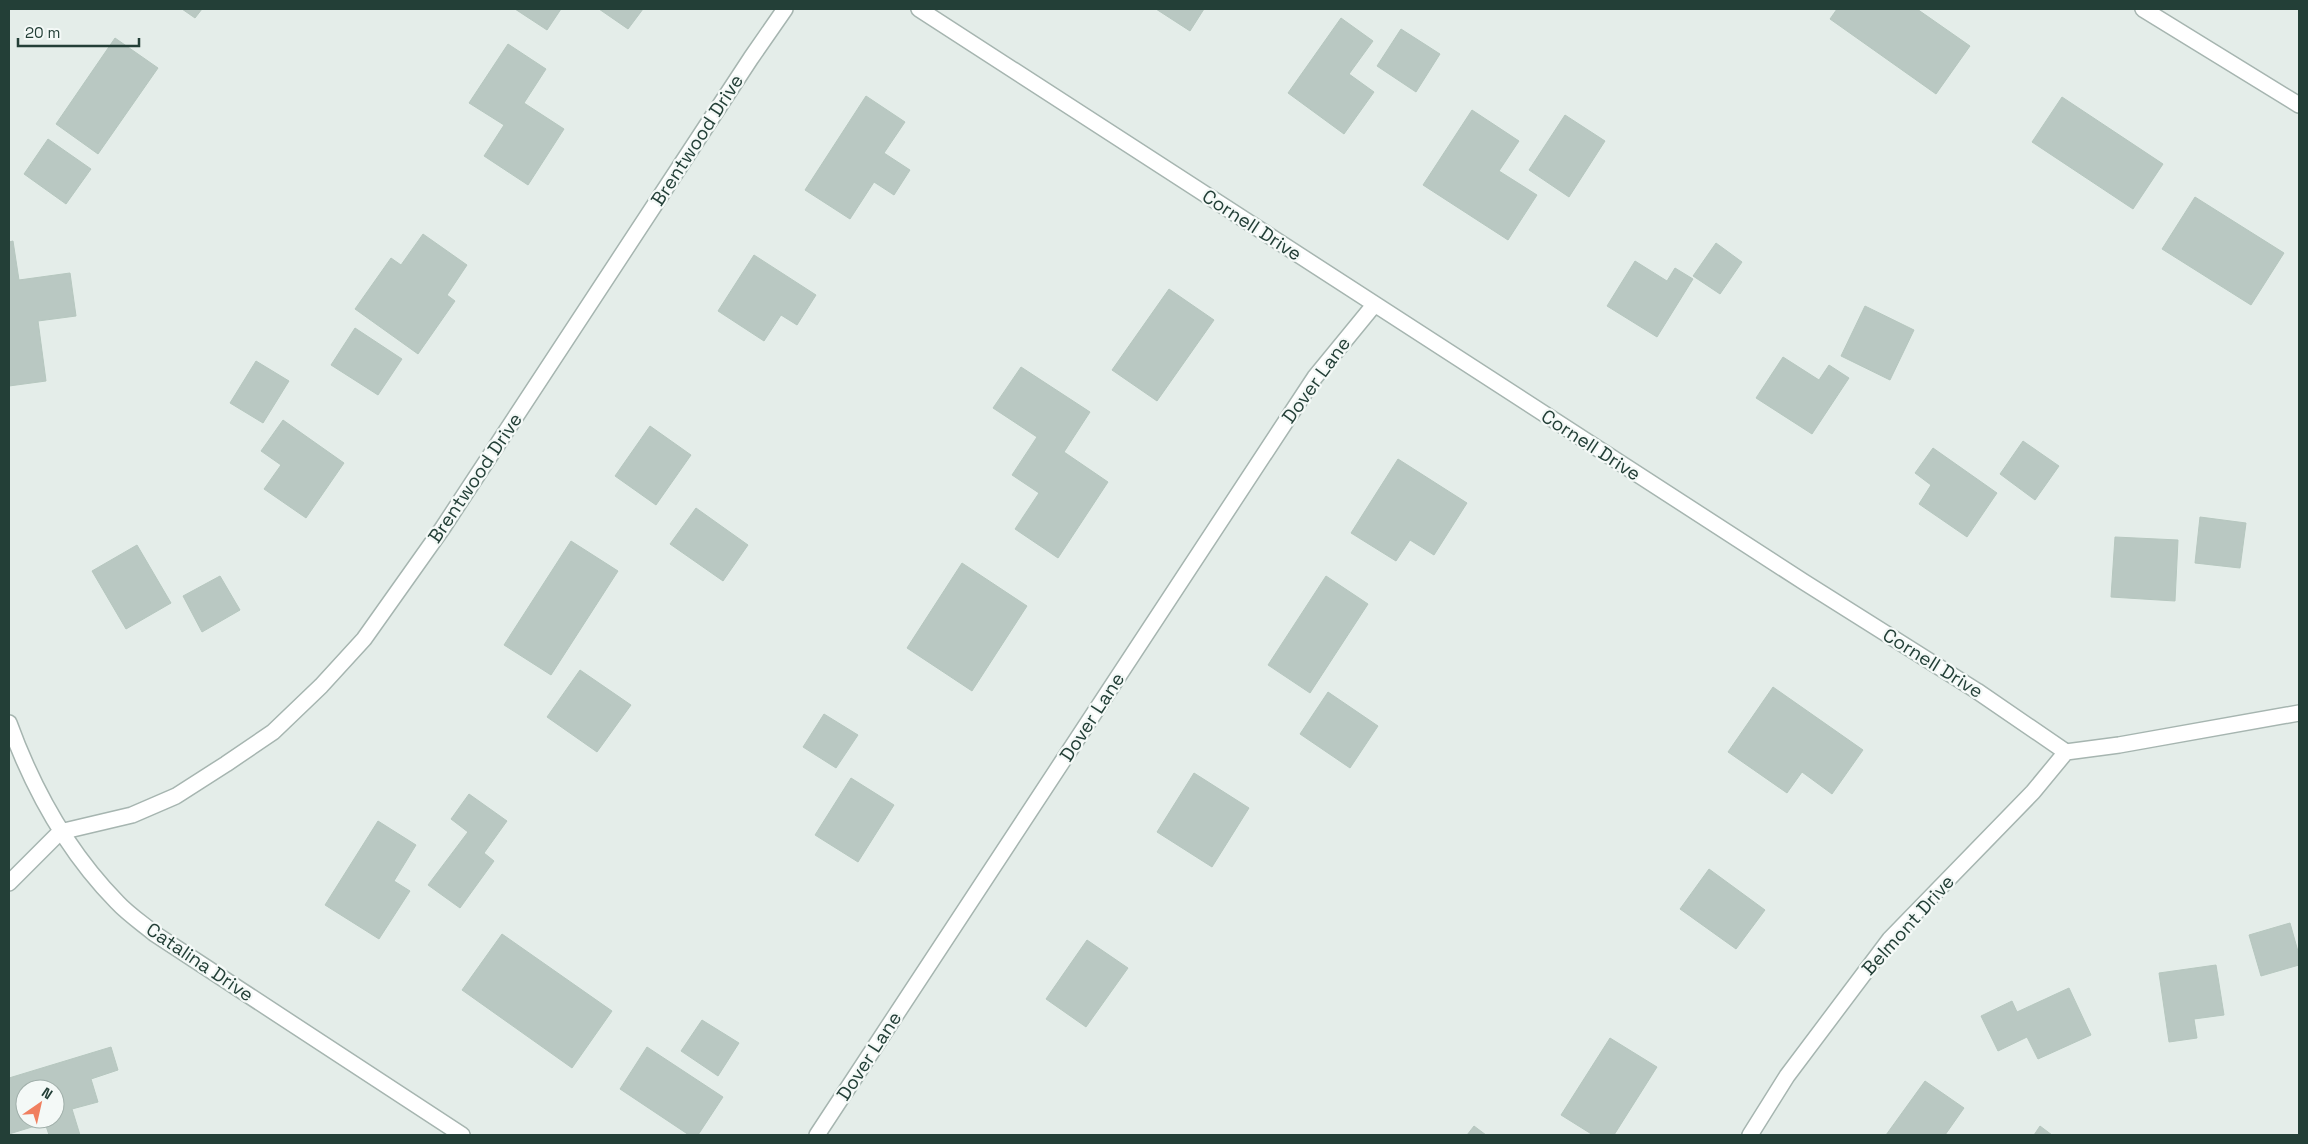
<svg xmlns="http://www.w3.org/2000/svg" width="2308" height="1144" viewBox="0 0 2308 1144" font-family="'Space Grotesk',sans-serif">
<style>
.building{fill:#b9c8c2;stroke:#b6c7bf;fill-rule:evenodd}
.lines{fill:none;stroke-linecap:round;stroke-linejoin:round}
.street-casing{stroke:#a6b5b0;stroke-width:18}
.street{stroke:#fff;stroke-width:15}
.labels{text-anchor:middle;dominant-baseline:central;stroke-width:4.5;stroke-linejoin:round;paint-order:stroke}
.street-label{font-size:19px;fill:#233f37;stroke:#f4f9f7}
</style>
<rect width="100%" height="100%" fill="#e4ede9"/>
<path class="building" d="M182,9H202L195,18Z
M515,9H561L547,30Z
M599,9H643L628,29Z
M1156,9H1204L1190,31Z
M1837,9H1917L1970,46L1936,94L1830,19Z
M1341,18L1373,41L1349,74L1374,92L1344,134L1288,93Z
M1401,29L1440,54L1416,92L1377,66Z
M115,38L158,68L98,154L56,124Z
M508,44L546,69L524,103L564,129L528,185L484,156L504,125L469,103Z
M866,96L905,122L884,153L910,170L894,195L874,182L850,219L805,190Z
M2062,97L2163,164L2133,209L2032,142Z
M1472,110L1519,141L1499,171L1537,195L1508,240L1423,185Z
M1565,115L1605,141L1569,197L1529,170Z
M48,139L91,169L66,204L24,174Z
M2195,197L2284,253L2251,305L2162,249Z
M423,234L467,265L447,295L455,301L418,354L355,309L391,258L401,265Z
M13,241L19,280L70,273L76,316L38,321L46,381L9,386V242Z
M1716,243L1742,262L1720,294L1693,276Z
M754,255L816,295L797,325L781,315L764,341L718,311Z
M1635,261L1667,281L1675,268L1693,279L1657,337L1607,306Z
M1169,289L1214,320L1157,401L1112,370Z
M1865,306L1914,330L1890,380L1841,356Z
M355,328L402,359L378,395L331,365Z
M1783,357L1819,380L1829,365L1849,378L1812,434L1756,398Z
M256,361L289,381L263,423L230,403Z
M1021,367L1090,412L1064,452L1108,482L1058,558L1015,529L1039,493L1012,475L1037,437L993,408Z
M283,420L344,463L306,518L264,489L281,465L261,451Z
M650,426L691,455L656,505L615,476Z
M2023,441L2059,466L2035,500L2000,474Z
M1933,448L1997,493L1967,537L1919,504L1931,485L1915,473Z
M1398,459L1467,503L1434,555L1410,540L1396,561L1351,533Z
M696,508L748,545L723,581L670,544Z
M2200,517L2246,523L2240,568L2195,563Z
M2115,537L2178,540L2175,601L2111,597Z
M571,541L618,571L551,675L504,645Z
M137,545L171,603L126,629L92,571Z
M962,563L1027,606L972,691L907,648Z
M220,576L240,610L202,632L183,596Z
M1326,576L1368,604L1310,693L1268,665Z
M580,670L631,705L597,752L547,717Z
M1773,687L1863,750L1832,794L1802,772L1787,793L1728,752Z
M1328,692L1378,726L1350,768L1300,734Z
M824,714L858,735L836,768L803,747Z
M1194,773L1249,808L1212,867L1157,832Z
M851,778L894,805L858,862L815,835Z
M469,794L507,821L484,853L494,861L460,908L428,885L468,832L451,819Z
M378,821L416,845L394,881L410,891L379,939L325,905Z
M1709,869L1765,910L1736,949L1680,909Z
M2290,923L2299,955V965L2261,976L2249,935Z
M502,934L612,1011L572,1068L462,990Z
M1087,940L1128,968L1086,1027L1046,999Z
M2216,965L2224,1015L2194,1019L2197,1038L2169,1042L2159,973Z
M2069,988L2091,1035L2038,1059L2027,1037L1998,1051L1981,1016L2012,1001L2017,1012Z
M702,1020L739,1043L718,1076L681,1051Z
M1610,1038L1657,1067L1614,1135H1593L1561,1115Z
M111,1047L118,1070L91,1079L98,1102L72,1109L80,1135H49L45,1123L9,1134V1078ZM25,1089H55V1119H25Z
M647,1047L723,1097L698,1135H689L620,1089Z
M1925,1081L1964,1108L1945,1135H1886Z
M1474,1126L1486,1135H1467Z
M2040,1126L2052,1135H2034Z"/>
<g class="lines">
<defs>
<path id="street" d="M919,9L1804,582L1977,691L2066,752L2119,745L2299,713
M2143,9L2299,105
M9,723C33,789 67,851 117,902C128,914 143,924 155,934L462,1135
M9,883L60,832L132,815L176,796L226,764L273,732L321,686L364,639L442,529L751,58L785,9
M817,1135L1315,377L1374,305
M1750,1135L1787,1076L1890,939L2033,792L2066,752"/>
</defs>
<use href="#street" class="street-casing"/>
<use href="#street" class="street"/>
</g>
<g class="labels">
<g class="street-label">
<text transform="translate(697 140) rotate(-57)">Brentwood Drive</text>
<text transform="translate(1252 225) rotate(33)">Cornell Drive</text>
<text transform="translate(1316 380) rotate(-54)">Dover Lane</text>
<text transform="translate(1591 445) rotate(33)">Cornell Drive</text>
<text transform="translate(475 478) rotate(-56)">Brentwood Drive</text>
<text transform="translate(1933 663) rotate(32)">Cornell Drive</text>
<text transform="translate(1092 717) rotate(-57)">Dover Lane</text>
<text transform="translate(1908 925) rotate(-48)">Belmont Drive</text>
<text transform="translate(200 962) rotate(34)">Catalina Drive</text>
<text transform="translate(869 1056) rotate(-57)">Dover Lane</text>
</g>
</g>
<rect width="2308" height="1144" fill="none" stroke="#233f37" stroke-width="20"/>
<g transform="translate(40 1104) rotate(34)"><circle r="24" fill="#f4f9f7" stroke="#a0afaa"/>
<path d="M0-4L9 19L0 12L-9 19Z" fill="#f07f5f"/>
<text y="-8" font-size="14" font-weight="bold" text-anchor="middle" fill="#233f37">N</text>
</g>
<path d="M18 38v8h121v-8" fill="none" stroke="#233f37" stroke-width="2.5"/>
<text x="25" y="38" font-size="15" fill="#233f37" stroke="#f4f9f7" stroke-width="4" paint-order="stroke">20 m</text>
</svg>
